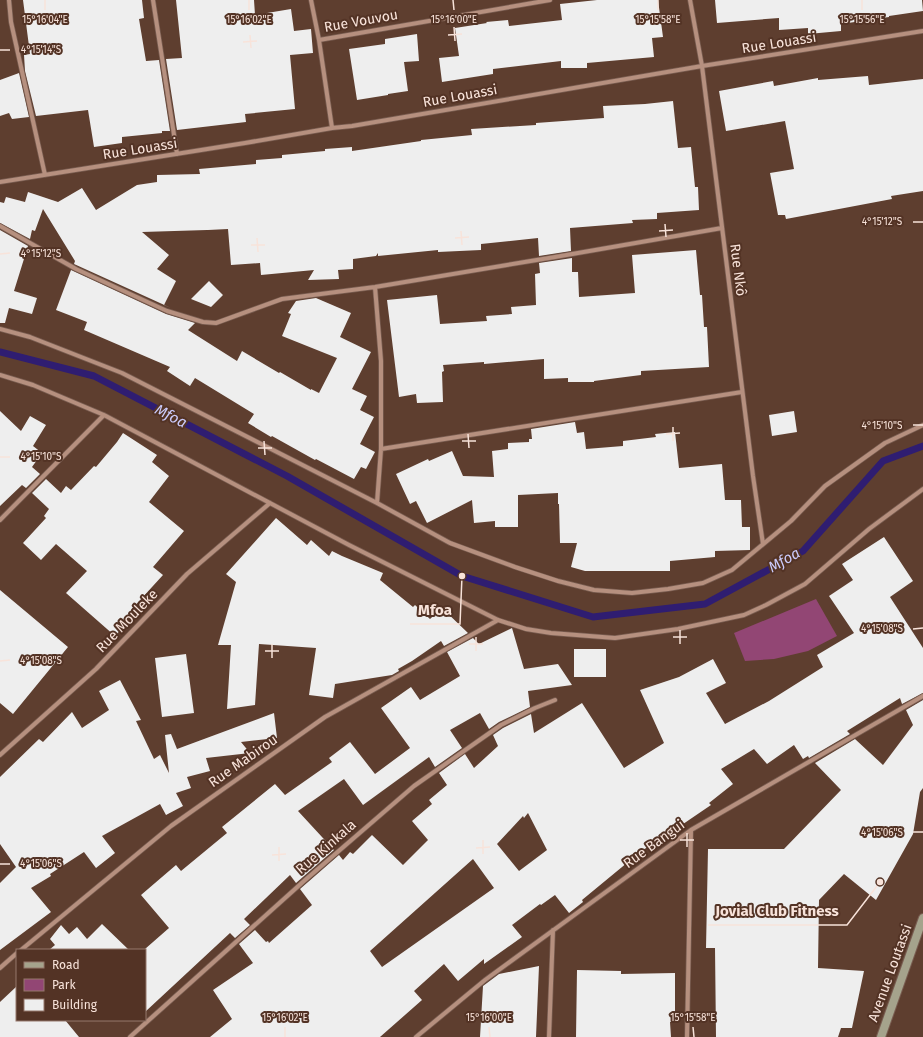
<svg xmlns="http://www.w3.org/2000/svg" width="923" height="1037" viewBox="0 0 923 1037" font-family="'Fira Sans',sans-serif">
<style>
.green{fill:#924674}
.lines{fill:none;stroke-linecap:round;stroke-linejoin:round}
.stream{stroke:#2f1d71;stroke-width:7}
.building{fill:#eee;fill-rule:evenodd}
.street-casing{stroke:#795d51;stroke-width:5.5}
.secondary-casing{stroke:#795d51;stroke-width:10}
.street{stroke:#b6907f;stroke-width:4}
.secondary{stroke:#a5a38c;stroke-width:8}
.ticks{fill:none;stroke:#f8e3da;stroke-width:1.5}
.labels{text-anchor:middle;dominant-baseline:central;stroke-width:4;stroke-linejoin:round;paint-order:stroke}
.street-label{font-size:14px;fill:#f8e3da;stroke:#533325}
.water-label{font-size:15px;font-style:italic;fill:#cbcbfb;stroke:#533325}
.ticks-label{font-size:10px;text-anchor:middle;fill:#f8e3da;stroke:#533325;stroke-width:4;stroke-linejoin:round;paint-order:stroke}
.leader{fill:none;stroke:#f8e3da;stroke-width:1.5}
.callout-dot{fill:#f8e3da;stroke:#533325;stroke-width:1.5}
.callout-label{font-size:15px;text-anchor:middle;font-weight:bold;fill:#f8e3da;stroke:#533325;stroke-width:4;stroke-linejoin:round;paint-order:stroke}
</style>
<rect width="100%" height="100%" fill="#5e3e2f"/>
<path class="green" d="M816,599L837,636L808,651L774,659L745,661L734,633Z"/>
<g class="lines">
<path class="stream" d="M0,352L94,376L287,476L462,576L593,617L705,604L803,551L883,461L923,446"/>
</g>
<path class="building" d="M23,0H142L144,18L139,19L146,61L159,60L170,131H162V133L122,137V143L94,147L88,110L36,116L25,71L24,55L30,54Z
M176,0H254L255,15L291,9L294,31L311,29L313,53L290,55L295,109L245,114L246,122L177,130L166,59L182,58Z
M597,0H658L663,37L652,38L654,57L587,63V68H561V61L493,69V74L442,82L439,58L459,56L455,28L487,23L486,22L508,20L509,26L562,20L560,4Z
M715,0H922L923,11L889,16V17L841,24V31L808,34V28L779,30V18L717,23Z
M417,34L419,61L404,62L408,91L388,94V95L357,100L349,49L385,44V39Z
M19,73L29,117L12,119L9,113L0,116V80Z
M868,76L869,85L923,79V191L891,196L892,199L786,219L785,215H778L770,173L794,169L785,121L726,131L719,91L773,81L774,86L818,78V80Z
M673,101L678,148L691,147L695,187H698L699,210L657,213V219L632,220L633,223L570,228L571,251L539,256L538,238L481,244V250L438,252V250L378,256V253L376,256L353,259V269L338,270L339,279L308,280L314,270L261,275L260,263L231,265L228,229L208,230H207L142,232L169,255L157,269L176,281L164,305L171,308L74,264L75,261L43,209L35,231L32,230L30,239L0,223V202L4,203L6,197L25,202L28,192L58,202L82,188L96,210L137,185L157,182V175L200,174L199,169L256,164V160L282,158V155L325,151V149L352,147V151L421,141V140L472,135L471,129L536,125V123L604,118L603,106L645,104Z
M0,230L28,246L14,291L37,298L32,314L9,308L5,323H0Z
M696,250L700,295H702L704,327H707L709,367L641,371V375L594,381V382H568V378L544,379V359L484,364V362L443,365L444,371L442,372L443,402L417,403L416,394L399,397L387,300L437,295L440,324L487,321L486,316L512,314L511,307L536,305L535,274L540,273L539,263L572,258V272H578L579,297L635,293L632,255Z
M71,270L166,314L195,323L188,330L237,361L242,351L279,373L280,372L311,390V389L319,393L337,358L282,336L291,314L288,313L296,301L316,298L351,313L340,337L371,352L352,389L367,396L360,410L374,417L360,444L375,452L366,469L361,467L354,479L316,459L315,460L272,436L271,437L248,423L254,414L195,378L190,386L167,371L170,367L84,330L87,322L56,310Z
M209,281L223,295L211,307L191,299Z
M0,411L21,431L30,416L46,425L33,446L42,453L32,467L40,474L26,488L22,485L0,506Z
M794,411L797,432L772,436L769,415Z
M575,422L577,433L584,432L586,449L623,446V441L656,437L655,434L675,432L679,468L722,464L725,500H741L742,527H750V550L715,551V557L670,561V571H585L571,567L577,543H560L559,504H558V493L518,495V527H495V521L474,523L472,500L427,523L416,501L410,504L396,474L428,459L429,461L452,451L463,476L494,477L492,451L508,449V443L529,442V439H532L531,429Z
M123,433L157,455L152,462L169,476L149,502L184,531L153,567L163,575L131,610L135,614L115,636L66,593L87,571L56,544L41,560L23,543L46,518L44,516L49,509L32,493L46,479L61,493L66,486L71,490L94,466L96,467L117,442Z
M276,518L307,545L311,540L329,556L332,551L342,556L383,573L380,580L413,607L415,605L430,619L442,608L468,633L444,646L441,641L412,661L398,669L399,671L392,675L335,684L333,698L309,695L316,648L259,644L255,705L227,709L231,645H218L236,582L226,574Z
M884,537L913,581L890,597L923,648V693L902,704L900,698L847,731L850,734L809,758L808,756L803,759L794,745L767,764L754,749L721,769L733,784L709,803L711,805L664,837L663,836L639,853L582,900L583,902L569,913L555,895L541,905L540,904L512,925L522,937L484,964V959L458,981L444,964L414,991L422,1000L380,1037H210L232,1019L213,990L253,963L239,944L255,930L266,942L268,941L269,943L312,905L300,889L339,855L343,860L350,852L353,854L372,835L403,865L428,840L412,821L432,804L429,800L447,785L439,773L465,754L474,768L498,746L493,735L503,728L531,714L534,733L582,703L624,768L664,743L640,690L679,677L713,659L726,683L706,693L725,724L769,701L823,667L817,655L854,633L829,596L853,580L842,564ZM528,813L547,850L519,871L497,844L523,816L524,818ZM473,859L494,888L382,967L370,951Z
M0,590L68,647L13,714L0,703Z
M512,628L524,669L558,664L572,685L528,691L530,707L499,722L489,729L480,713L450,730L462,748L435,767L429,757L363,805L344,779L298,811L334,850L296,883L290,875L244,919L250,925L235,938L230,933L145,1012V949L169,928L141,895L176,865L181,871L227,833L222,827L275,784L285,795L332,762L329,758L350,742L375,774L410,748L381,708L411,687L420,700L460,676L447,652L473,638L479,644Z
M574,649H606V677H574Z
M186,654L194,713L162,717L155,658Z
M120,680L141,720L136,721L154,759L160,755L169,773L165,735L171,734L177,749L274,713L277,738L241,742L250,753L206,758L210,771L187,777L191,788L176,793L183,806L166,815L160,804L102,836L115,853L96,868L84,852L50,874L51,876L31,888L51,912L0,950V883L16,867L0,844V777L39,739L43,742L72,712L82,728L109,710L99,691Z
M923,700V788L920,792L913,834L876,900L844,874L819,900L818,968L864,971L852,1028H841L838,1037H716L715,948H706L708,849H784L841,790L815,763L855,739L883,765L913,725L906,710Z
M102,924L129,950H49L55,945L50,939L61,925L69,934L77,927L87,939Z
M539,966L536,1037H480L483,986L499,974Z
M577,970L621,971V974L675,973V1022H670L671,1037H576Z
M17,986V1020H65L79,1037H0V1002Z"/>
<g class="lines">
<defs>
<path id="street" d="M9,0L11,22L45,175
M153,0L177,154
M311,0L319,40L332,128
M690,0L702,66L753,476L763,544
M319,40L550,0
M0,182L245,143L332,128L352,126L702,66L923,31
M0,226L76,269L167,311L203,322L216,323L282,299L375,287L555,257L722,228
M375,287L381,361V449L377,503
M0,329L30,337L122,373L377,503L450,543L515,567L558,581L594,590L632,593L668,589L703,583L732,570L791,521L825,486L885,443L923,425
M0,375L33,385L104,415L349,545L498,620L526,629L551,633L615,638L678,629L744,615L766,605L805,584L869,529L923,489
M381,449L742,392
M0,520L104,415
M0,755L96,669L187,574L270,503
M21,950L171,826L325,717L498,620
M0,968L17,953
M130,1037L304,881L414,786L501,725L535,708L555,700
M416,1037L485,980L691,830L923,696
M549,1037L553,930
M687,1037L691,830"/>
<path id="secondary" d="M881,1037L923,918"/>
</defs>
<use href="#street" class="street-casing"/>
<use href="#secondary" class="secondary-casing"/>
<use href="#street" class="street"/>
<use href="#secondary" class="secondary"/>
</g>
<path class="ticks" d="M45,0V10M249,0V10M453,0L454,10M658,0V10M862,0V10M454,27L455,41M250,35L251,48M448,35L462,34M243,42L257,41M0,50H10M913,222H923M665,224L666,237M461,231L462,245M659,231L673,230M257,238L258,252M455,238L469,237M251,245H265M0,254L10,253M913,425H923M673,427V441M468,434L469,448M666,434L680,433M264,441L265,455M462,441H476M258,448H272M0,457H10M913,629L923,628M680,630V644M476,637V651M673,637H687M272,644V658M469,644H483M265,651H279M0,661L10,660M913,832H923M687,833V847M483,840V854M680,840H694M279,847V861M476,848L490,847M272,855L286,854M0,864H10M285,1027V1037M489,1027L490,1037M693,1027L694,1037"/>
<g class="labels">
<g class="street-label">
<text transform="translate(361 21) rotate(-10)">Rue Vouvou</text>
<text transform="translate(779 43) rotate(-9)">Rue Louassi</text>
<text transform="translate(460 96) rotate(-10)">Rue Louassi</text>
<text transform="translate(140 149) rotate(-9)">Rue Louassi</text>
<text transform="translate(738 270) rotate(83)">Rue Nkô</text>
<text transform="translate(127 621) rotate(-46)">Rue Mouleke</text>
<text transform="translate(243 761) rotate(-35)">Rue Mabirou</text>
<text transform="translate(654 844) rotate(-36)">Rue Bangui</text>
<text transform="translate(326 847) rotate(-41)">Rue Kinkala</text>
<text transform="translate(890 973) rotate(-70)">Avenue Loutassi</text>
</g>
<g class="water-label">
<text transform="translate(171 416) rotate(27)">Mfoa</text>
<text transform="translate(784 560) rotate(-30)">Mfoa</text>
</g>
</g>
<g class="ticks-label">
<text x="45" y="23">15°16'04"E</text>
<text x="249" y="23">15°16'02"E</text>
<text x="454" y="23">15°16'00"E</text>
<text x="658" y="23">15°15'58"E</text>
<text x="862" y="23">15°15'56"E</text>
<text x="41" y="53">4°15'14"S</text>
<text x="882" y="225">4°15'12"S</text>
<text x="41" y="257">4°15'12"S</text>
<text x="882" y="429">4°15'10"S</text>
<text x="41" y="460">4°15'10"S</text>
<text x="882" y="632">4°15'08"S</text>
<text x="41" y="664">4°15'08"S</text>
<text x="882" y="836">4°15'06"S</text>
<text x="41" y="867">4°15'06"S</text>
<text x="285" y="1021">15°16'02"E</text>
<text x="489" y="1021">15°16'00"E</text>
<text x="693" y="1021">15°15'58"E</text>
</g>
<path class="leader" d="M462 576L460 624H410M880 882L847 925H708"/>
<g class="callout-dot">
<circle cx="462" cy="576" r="4"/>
<circle cx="880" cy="882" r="4"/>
</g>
<g class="callout-label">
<text x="435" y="615">Mfoa</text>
<text x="777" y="916">Jovial Club Fitness</text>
</g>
<rect x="16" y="949" width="130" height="72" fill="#533325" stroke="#95796d"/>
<rect x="24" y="962" width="20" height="6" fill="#a5a38c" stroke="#95796d"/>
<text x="52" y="969" font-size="12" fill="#f8e3da">Road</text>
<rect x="24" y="979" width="20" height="12" fill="#924674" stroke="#95796d"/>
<text x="52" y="989" font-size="12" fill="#f8e3da">Park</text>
<rect x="24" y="999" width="20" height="12" fill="#eeeeee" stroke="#95796d"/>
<text x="52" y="1009" font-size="12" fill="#f8e3da">Building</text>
</svg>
